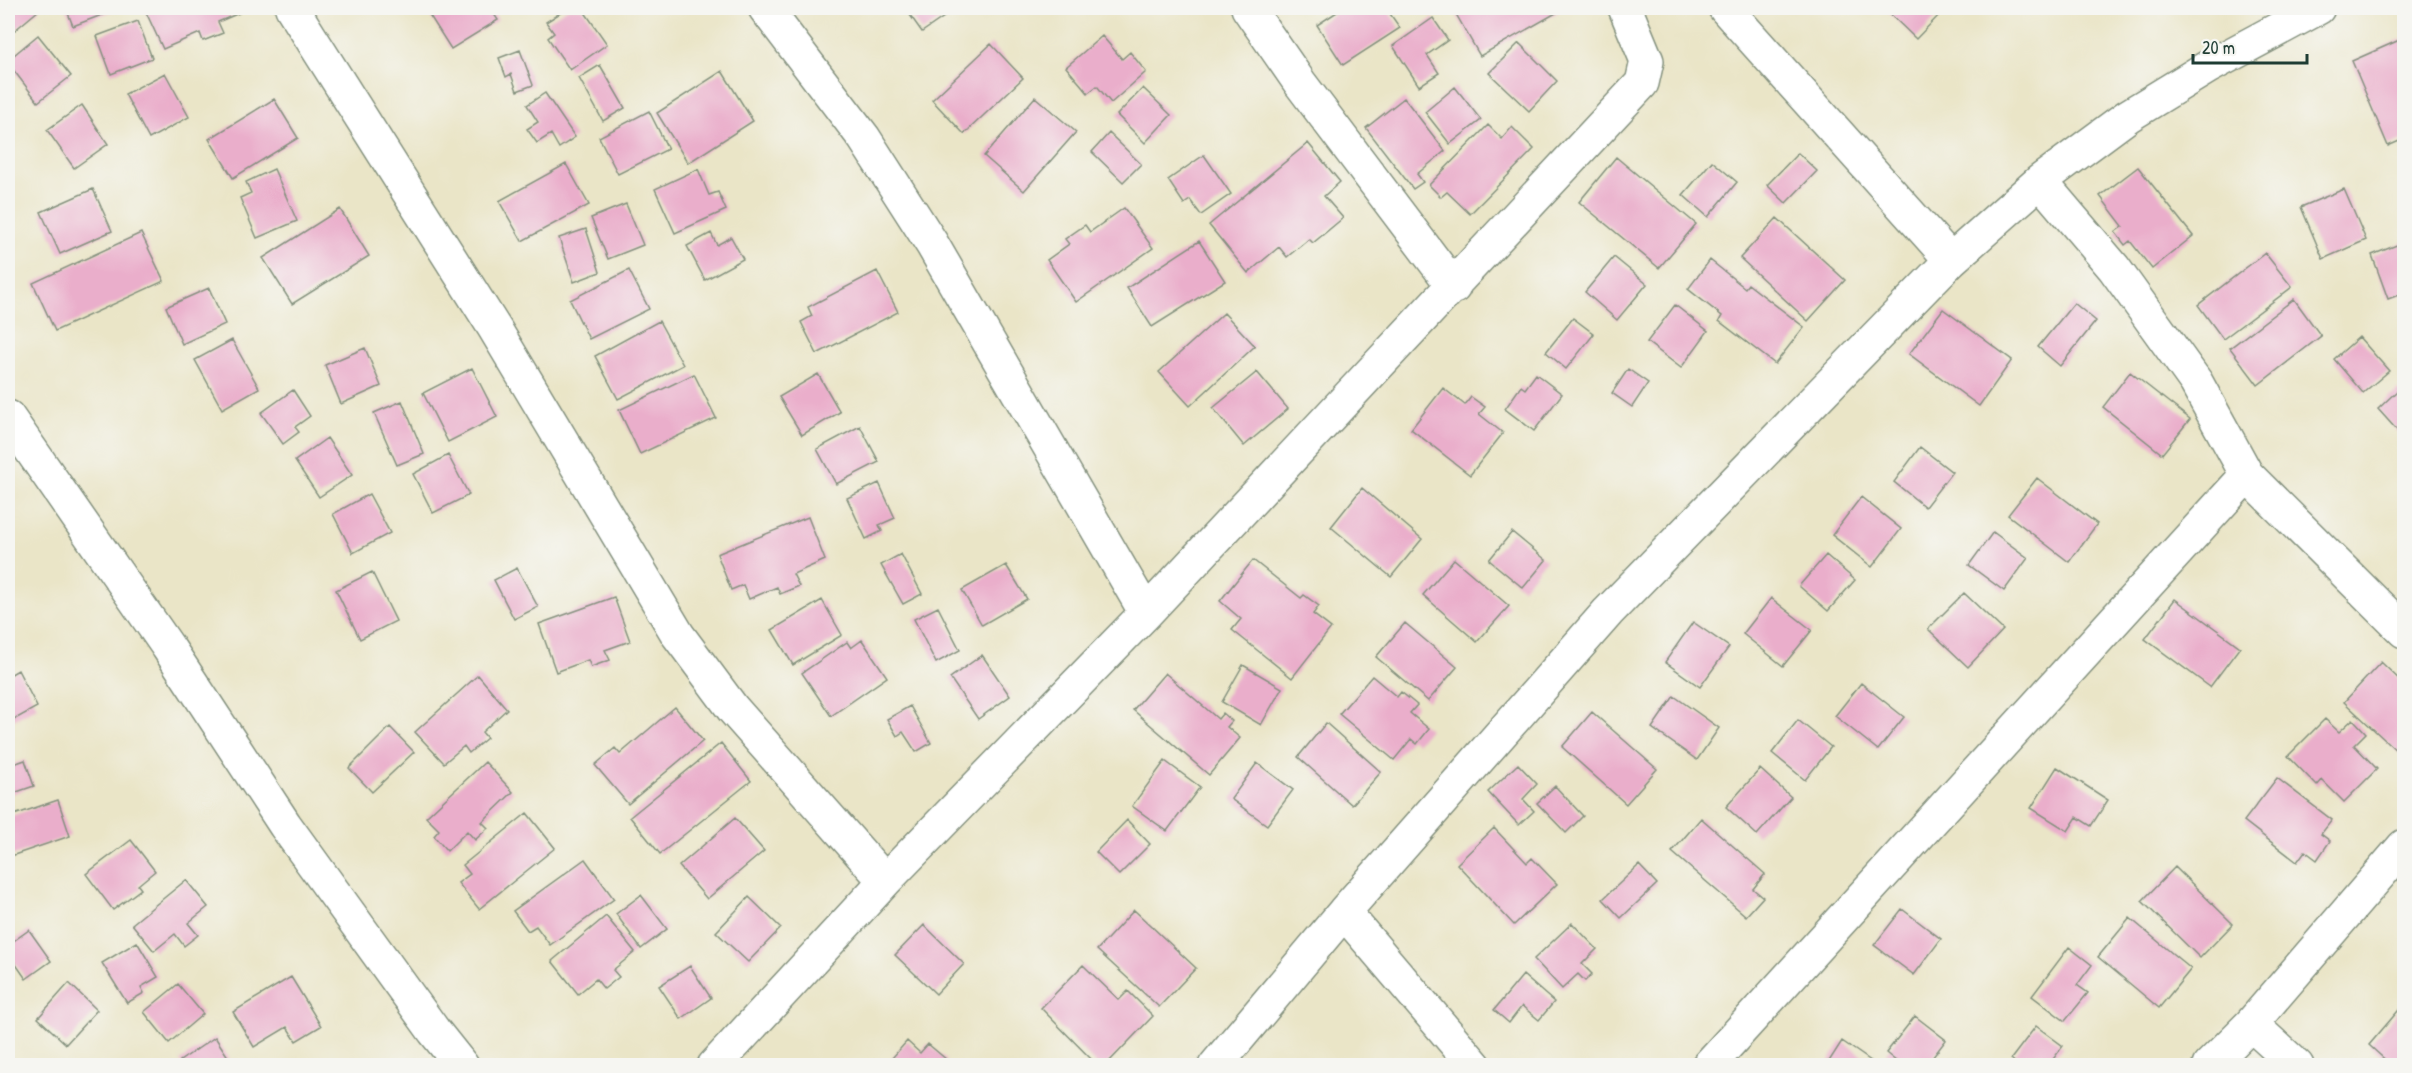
<svg xmlns="http://www.w3.org/2000/svg" width="2412" height="1073" viewBox="0 0 2412 1073" font-family="'Patrick Hand',sans-serif">
<style>
.building{fill:#eaaecb}
.lines{fill:none;stroke-linecap:round;stroke-linejoin:round}
.minor-casing{stroke:#84917e;stroke-width:36}
.minor{stroke:#fff;stroke-width:33}
</style>
<rect width="100%" height="100%" fill="#f6f6f2"/>
<filter id="ink" filterUnits="userSpaceOnUse"><feTurbulence type="fractalNoise" baseFrequency=".0167" numOctaves="2"/><feDisplacementMap in="SourceGraphic" scale="12" xChannelSelector="R" yChannelSelector="G"/><feConvolveMatrix kernelMatrix="1 2 1 2 8 2 1 2 1" color-interpolation-filters="sRGB"/></filter>
<filter id="wash" filterUnits="userSpaceOnUse"><feTurbulence type="fractalNoise" baseFrequency=".008" numOctaves="4" result="noise"/><feDisplacementMap in="SourceGraphic" scale="24" xChannelSelector="R" yChannelSelector="G"/><feGaussianBlur stdDeviation="1.35" result="paint"/><feColorMatrix in="noise" values="0 0 0 0 0 0 0 0 0 0 0 0 0 0 0 0 0 1.4 0 .05"/><feComposite in="paint" operator="in"/></filter>
<g filter="url(#wash)">
<rect width="100%" height="100%" fill="#eae5c7"/>
<g id="blocks">
<path class="building" d="M8,8H37L39,10L8,36Z
M66,8H120L73,26Z
M150,8H237L239,13L218,22L223,33L203,41L200,33L163,49L145,10Z
M425,8H490L498,20L451,49Z
M568,8H582L607,44L570,70L548,38L554,33L546,22Z
M905,8H957L922,32Z
M1343,8H1386L1400,28L1343,65L1317,25Z
M1468,8H1562L1563,9L1480,56L1456,14Z
M1884,8H1941L1944,10L1916,39Z
M1433,18L1448,40L1427,55L1439,73L1419,86L1393,46Z
M138,21L152,58L111,74L97,36Z
M38,35L71,76L38,102L8,63V60Z
M1102,36L1122,59L1130,52L1146,72L1111,103L1097,86L1088,93L1066,67Z
M2404,38V139L2388,146L2352,61Z
M1519,43L1557,81L1529,111L1489,73Z
M991,44L1023,78L964,134L932,100Z
M520,50L533,85L517,91L511,74L506,77L499,58Z
M600,65L625,108L603,121L579,78Z
M722,71L753,121L688,163L657,113Z
M165,73L189,117L149,139L125,94Z
M1455,87L1481,120L1450,144L1425,112Z
M1143,88L1171,115L1145,143L1117,115Z
M545,93L575,137L559,148L551,134L537,143L527,129L538,122L527,105Z
M1035,97L1076,132L1024,191L984,156Z
M1404,98L1445,151L1417,174L1423,182L1413,189L1366,128Z
M274,99L298,138L233,178L209,139Z
M82,105L108,144L74,168L47,130Z
M649,111L668,149L618,174L599,137Z
M1488,125L1502,139L1512,127L1534,149L1470,214L1447,192L1441,197L1429,185Z
M1109,133L1141,164L1123,182L1092,152Z
M1308,143L1340,182L1324,196L1343,218L1313,243L1309,239L1287,257L1279,247L1248,273L1209,225Z
M1798,153L1817,171L1786,203L1767,185Z
M1204,155L1231,194L1201,215L1190,200L1184,204L1168,180Z
M1616,157L1696,224L1659,268L1579,202Z
M1712,161L1737,182L1708,217L1683,195Z
M566,164L589,205L522,241L499,201Z
M2138,167L2193,236L2152,269L2130,241L2125,245L2115,232L2123,226L2100,196Z
M274,169L297,221L257,238L240,198L251,193L246,182Z
M698,169L709,195L718,192L726,210L675,233L655,189Z
M93,189L112,231L60,254L41,212Z
M2344,189L2366,240L2323,259L2301,207Z
M626,204L643,245L608,259L591,218Z
M1124,208L1153,248L1076,302L1047,260L1069,244L1065,239L1085,225L1090,232Z
M340,209L369,256L292,304L263,258Z
M1777,218L1845,280L1808,321L1740,258Z
M586,229L600,272L574,282L559,238Z
M141,233L164,281L55,331L33,283Z
M711,233L717,245L731,237L743,259L705,280L687,246Z
M1199,241L1225,281L1152,327L1127,288Z
M2404,242V293L2388,299L2372,255Z
M2265,253L2292,287L2223,339L2198,305Z
M1614,257L1647,284L1617,320L1585,292Z
M1710,260L1745,288L1748,284L1804,327L1775,364L1719,321L1722,316L1688,289Z
M629,270L649,309L589,339L570,300Z
M877,271L898,312L817,354L801,322L812,316L808,307Z
M209,288L225,324L182,344L166,307Z
M2294,299L2321,336L2258,385L2230,348Z
M2074,303L2096,321L2060,366L2038,347Z
M1675,305L1708,331L1681,368L1647,342Z
M1943,309L2012,360L1979,406L1909,354Z
M1224,313L1255,346L1190,406L1159,372Z
M1573,318L1594,334L1566,369L1546,352Z
M659,321L683,365L618,399L595,356Z
M2359,337L2389,371L2363,393L2334,359Z
M232,340L259,388L222,409L195,360Z
M365,348L381,386L341,404L325,365Z
M472,368L497,417L448,442L423,393Z
M1628,369L1648,383L1632,407L1612,393Z
M1257,372L1288,409L1244,446L1213,408Z
M2130,372L2190,419L2162,454L2103,407Z
M694,374L716,418L640,454L619,410Z
M818,374L840,412L802,435L779,397Z
M1536,374L1562,394L1534,431L1505,409L1521,386L1525,389Z
M1443,388L1465,405L1471,397L1485,407L1479,414L1503,433L1470,475L1411,429Z
M293,390L310,416L295,427L299,432L283,444L261,413Z
M2398,390L2404,397V438L2378,409Z
M402,401L424,454L397,465L374,413Z
M860,426L879,462L836,484L817,449Z
M327,438L352,475L319,497L295,461Z
M1920,447L1952,472L1925,507L1894,482Z
M448,455L469,495L433,513L413,474Z
M2037,478L2097,524L2069,562L2008,515Z
M879,483L895,518L879,525L882,531L866,539L847,498Z
M1362,488L1422,539L1391,577L1331,527Z
M369,494L390,533L353,553L333,514Z
M1861,497L1901,529L1872,567L1832,535Z
M808,517L825,560L793,574L799,586L780,594L777,587L749,599L743,585L731,590L717,554Z
M1512,532L1546,560L1523,588L1489,560Z
M1993,532L2028,558L2004,591L1969,565Z
M901,554L922,594L903,604L881,565Z
M1826,555L1855,580L1828,611L1799,586Z
M1454,559L1509,606L1477,642L1423,595Z
M1253,560L1301,598L1304,595L1319,606L1313,614L1331,628L1292,678L1232,630L1241,619L1220,601Z
M1006,565L1027,599L982,625L962,590Z
M517,568L538,607L514,619L494,580Z
M372,572L396,621L360,639L336,590Z
M1964,593L2003,630L1968,667L1928,629Z
M614,597L630,641L605,650L610,660L591,667L588,660L556,672L539,624Z
M1771,598L1812,630L1783,666L1743,634Z
M2175,599L2240,647L2210,687L2145,639Z
M822,600L842,635L793,665L772,630Z
M938,607L960,650L936,663L914,619Z
M1693,622L1729,647L1700,687L1665,662Z
M1405,623L1457,667L1428,701L1376,657Z
M862,640L887,677L831,716L802,673L847,642L851,648Z
M982,655L1010,696L978,719L950,678Z
M2381,662L2404,684V747L2399,753L2344,702Z
M1243,665L1282,688L1261,725L1222,702Z
M18,670L37,707L8,723V676Z
M1165,673L1218,719L1223,713L1232,721L1227,727L1240,738L1209,775L1133,710Z
M478,675L507,709L482,732L487,738L469,753L464,746L444,763L415,732Z
M1372,676L1397,697L1401,692L1417,705L1410,713L1429,729L1417,744L1411,739L1394,760L1339,714Z
M1861,683L1904,717L1878,750L1835,716Z
M1674,696L1719,728L1697,760L1652,728Z
M910,706L931,743L916,752L903,732L897,736L887,719Z
M675,707L703,741L628,804L595,765L615,748L620,754Z
M1592,712L1657,769L1626,804L1562,747Z
M2325,719L2339,732L2353,719L2366,733L2354,745L2377,769L2344,802L2322,780L2317,786L2288,756Z
M1798,720L1831,747L1805,780L1772,753Z
M1326,723L1381,772L1352,805L1298,757Z
M390,727L414,752L372,792L349,768Z
M721,743L751,781L660,854L630,817Z
M25,760L34,786L8,795V766Z
M1165,761L1200,787L1167,831L1132,806Z
M485,762L513,792L482,822L488,828L475,840L467,831L447,851L434,836L439,830L426,817Z
M1257,763L1293,790L1267,825L1231,799Z
M1518,764L1537,784L1523,799L1534,811L1519,825L1488,792Z
M2057,767L2108,800L2091,826L2077,817L2068,831L2031,808Z
M1760,769L1791,797L1757,835L1726,807Z
M2277,778L2332,820L2321,834L2330,841L2317,860L2305,851L2297,862L2244,821Z
M1555,786L1583,816L1566,833L1537,803Z
M58,800L70,836L11,856L8,846V817Z
M527,813L555,848L479,909L458,883L470,874L463,865Z
M735,818L764,851L707,899L679,866Z
M1701,818L1765,874L1753,889L1763,897L1746,916L1672,852Z
M1127,820L1150,844L1119,875L1096,852Z
M1494,828L1527,863L1532,858L1557,884L1514,925L1457,864Z
M131,840L155,871L138,885L141,889L113,910L86,874Z
M585,859L614,899L550,945L536,926L528,931L513,911Z
M1639,865L1657,884L1621,918L1603,899Z
M2175,867L2233,924L2200,958L2142,901Z
M186,880L208,907L188,923L198,935L184,946L175,934L154,951L132,924Z
M641,895L667,929L641,949L616,914Z
M749,897L781,928L748,962L716,932Z
M1902,909L1941,939L1914,975L1874,945Z
M1134,910L1196,968L1159,1007L1097,950Z
M606,916L635,952L613,970L619,977L604,989L596,979L578,994L552,961Z
M2130,918L2191,969L2159,1008L2098,957Z
M1572,923L1597,949L1582,964L1592,974L1585,981L1578,974L1562,989L1534,959Z
M924,925L964,964L936,994L895,955Z
M29,930L51,961L26,979L8,953V945Z
M137,942L158,977L141,987L144,993L127,1003L102,963Z
M2069,947L2092,965L2077,985L2088,993L2065,1021L2032,996Z
M1083,965L1119,1000L1128,991L1153,1016L1105,1066H1098L1041,1008Z
M690,966L711,998L681,1019L659,986Z
M1523,975L1554,1002L1539,1020L1522,1006L1509,1023L1494,1010Z
M291,977L321,1026L296,1041L287,1027L254,1047L233,1012Z
M69,983L97,1010L66,1044L38,1018Z
M178,984L203,1014L169,1043L144,1012Z
M2404,1004V1066H2392L2369,1045Z
M1915,1016L1946,1040L1926,1066H1902L1886,1053Z
M2036,1026L2063,1046L2048,1066H2019L2011,1059Z
M215,1037L234,1066H183L180,1061Z
M907,1041L920,1053L928,1044L947,1060L941,1066H885Z
M1842,1041L1878,1066H1826Z"/>
</g>
</g>
<g filter="url(#ink)">
<use href="#blocks" fill-opacity="0" stroke="#84917e" stroke-width="1.5"/>
<g class="lines">
<defs>
<path id="minor" d="M292,8L495,329L678,635L733,709L885,881
M765,8L864,138L932,244L1146,613
M1248,8L1300,83L1454,287
M1725,8L1951,260
M2040,181L2114,268L2196,382L2247,475L2404,631
M8,417L168,647L285,825L434,1031L462,1066
M1344,912L1475,1066
M2251,1024L2297,1066
M714,1066L885,881L1146,613L1642,83L1647,61L1625,8
M1215,1066L1344,912L1608,612L1951,260L2040,181L2128,116L2208,67L2318,8
M1708,1066L2247,475
M2209,1066L2251,1024L2404,846"/>
</defs>
<use href="#minor" class="minor-casing"/>
<use href="#minor" class="minor"/>
</g>
</g>
<rect width="2412" height="1073" fill="none" stroke="#f6f6f2" stroke-width="30"/>
<path d="M2193 54v9h114v-9" fill="none" stroke="#1f3d34" stroke-width="3"/>
<text x="2202" y="54" font-size="18" fill="#1f3d34" stroke="#f6f6f2" stroke-width="4.5" paint-order="stroke">20 m</text>
</svg>
